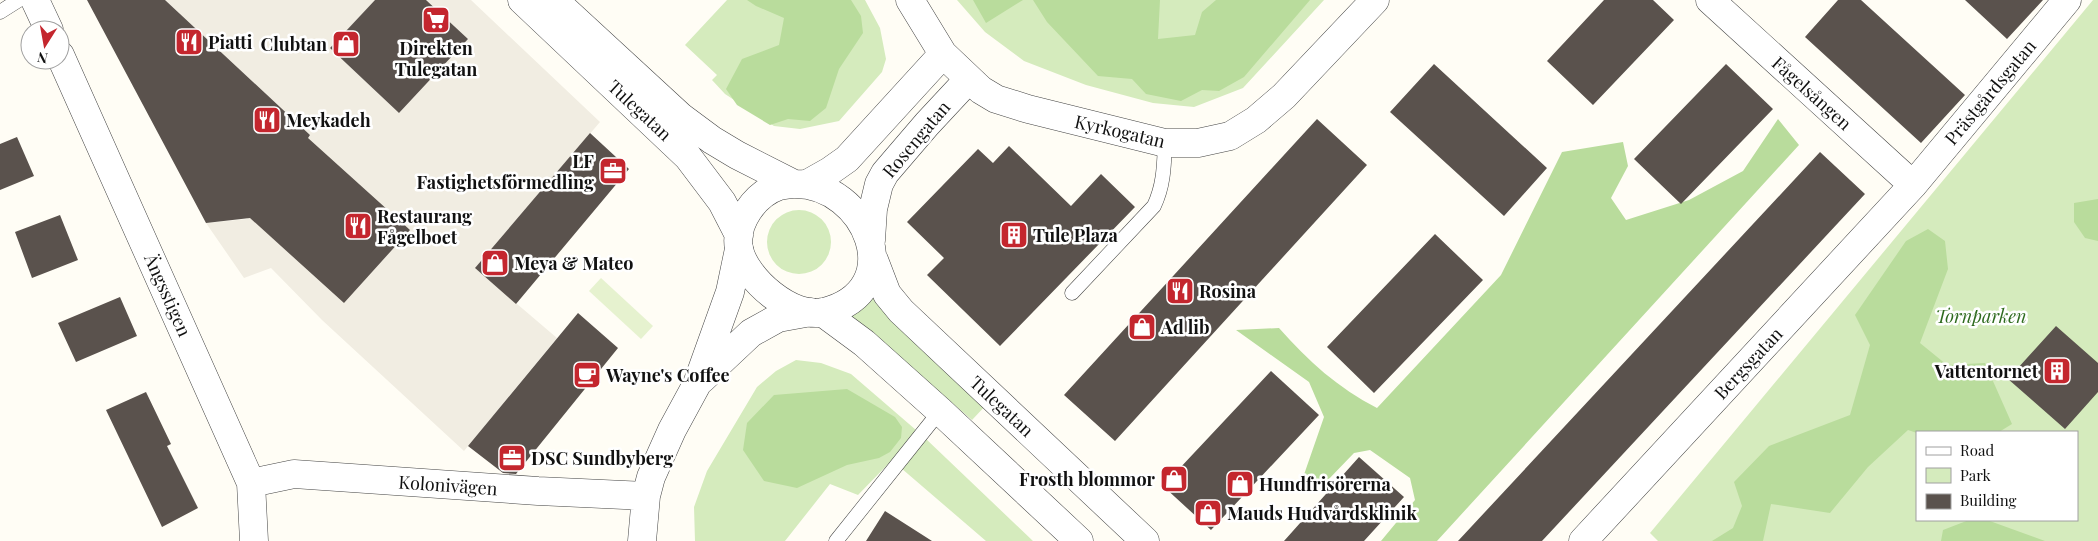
<svg xmlns="http://www.w3.org/2000/svg" width="2098" height="541" viewBox="0 0 2098 541" font-family="'Playfair Display',serif">
<style>
.green{fill:#d5ebbd;fill-rule:evenodd}
.forest{fill:#b9dc9c}
.pitch{fill:#e6f2cf}
.plaza{fill:#f1ede2}
.building{fill:#5a524d}
.lines{fill:none;stroke-linecap:round;stroke-linejoin:round}
.service-casing{stroke:#444;stroke-width:15}
.minor-casing{stroke:#444;stroke-width:29}
.tertiary-casing{stroke:#444;stroke-width:29}
.service{stroke:#fff;stroke-width:14}
.minor{stroke:#fff;stroke-width:28}
.tertiary{stroke:#fff;stroke-width:28}
.labels{text-anchor:middle;dominant-baseline:central;stroke-width:5;stroke-linejoin:round;paint-order:stroke}
.poi-label{font-size:18px;font-weight:bold;fill:#111;stroke:#fff;text-anchor:start}
.street-label{font-size:18px;fill:#111;stroke:#fff}
.park-label{font-size:18px;font-style:italic;fill:#2f6b1f;stroke:#fff}
</style>
<rect width="100%" height="100%" fill="#fffdf5"/>
<path class="green" d="M727,0H865L880,28L886,59L882,72L839,121L800,129L774,126L725,94L712,80L717,75L685,45Z
M957,0H1324L1243,88L1194,107L1153,103L1086,85L1024,61L985,32Z
M2093,0H2098V541H1658L1650,533ZM1917,432H2077V520H1917Z
M767 242a32 32 0 1 1 64 0a32 32 0 1 1-64 0Z
M870,289L988,403L972,420L848,313Z
M796,360L821,363L851,374L916,430L891,461L858,495L830,484L785,541H695L694,507L707,471L757,387L776,371Z
M925,438L1033,541H986L901,468Z"/>
<path class="forest" d="M747,0H851L861,16L863,33L839,69L826,108L810,121L788,119L770,125L737,105L726,89L742,59L779,45L784,18L756,6Z
M973,0H1023L986,23Z
M1033,0H1160L1158,39L1195,35L1202,12L1216,0H1310L1244,77L1219,91L1202,90L1181,101L1146,94L1132,79L1098,76L1047,22Z
M1778,119L1799,145L1437,541H1381L1415,500L1410,478L1370,450L1354,453L1326,482L1299,489L1324,417L1309,382L1236,330L1279,328C1308,361 1338,388 1377,408L1501,275L1562,152L1623,142L1628,166L1611,198L1626,220L1689,200L1743,171Z
M2098,199V241L2085,238L2074,222V203Z
M1928,229L1945,241L1948,269L1920,343L1947,365L1985,363L2012,424L1999,432L1917,433L1908,430L1868,467L1830,513L1771,504L1763,541H1712L1733,528L1742,506L1734,482L1769,446L1850,415L1870,345L1855,315L1906,241Z
M847,389L895,417L902,427L901,438L890,452L879,458L847,465L797,488L764,481L743,450L747,423L774,395Z
M1969,520H1987L2045,541H1941L1943,530Z"/>
<path class="pitch" d="M601,278L653,326L641,339L589,291Z"/>
<path class="plaza" d="M165,0H375L330,48L399,113L468,39L426,0H471L600,122L475,268L557,338L464,451L322,320L271,268L244,278L206,223L247,219L310,135Z"/>
<path class="building" d="M87,0H165L310,135L308,138L410,230L344,303L250,218L206,223Z
M375,0H426L468,39L399,113L330,48Z
M1604,0H1653L1674,20L1593,105L1547,61Z
M1838,0H1861L1965,95L1921,143L1805,37Z
M1965,0H2043L2007,39Z
M1434,64L1547,168L1504,216L1390,112Z
M1726,64L1773,109L1681,204L1634,159Z
M1317,119L1367,165L1115,441L1064,395Z
M590,133L629,169L516,304L475,268Z
M17,137L34,176L0,190V144Z
M1009,146L1071,206L1101,174L1135,207L1000,346L927,275L944,258L907,222L978,149L993,163Z
M1820,152L1865,194L1542,541H1458Z
M60,215L78,260L32,278L15,232Z
M1435,234L1483,280L1374,393L1327,347Z
M120,297L137,336L76,362L58,323Z
M578,313L618,348L516,474L503,473L468,446Z
M2056,326L2098,363V392L2065,429L2008,379Z
M1271,371L1319,415L1211,530L1163,486Z
M146,392L171,444L167,446L198,508L162,527L106,410Z
M1359,457L1404,497L1364,541H1284Z
M885,511L932,541H866Z"/>
<g class="lines">
<defs>
<path id="service" d="M0,12L19,0
M1072,293L1154,206C1164,185 1164,165 1165,143
M836,541L940,411"/>
<path id="minor" d="M35,0L49,30
M910,0L943,54L981,90L996,99L1028,109L1165,143H1198L1230,136L1256,120L1284,96L1375,0
M1710,0L1913,185
M60,55L251,483L254,541
M807,184L830,171L847,159L943,54
M871,240L873,209L879,184L885,173L927,124L968,80
M702,379L751,333L778,318L811,312
M251,483L294,474L538,491L646,496
M642,541L646,496L651,477L672,430L697,384L730,292L739,249
M1583,541L1913,185L2067,0"/>
<path id="tertiary" d="M522,0L688,157L722,202L739,235
M554,0L681,117L712,140L737,155L794,184
M794,184C867,183 911,290 824,312C793,320 745,279 739,249C734,223 755,194 779,186C784,185 789,184 794,184Z
M874,260L887,294L901,311L1145,541
M822,312L864,343L940,411L1079,541"/>
</defs>
<use href="#service" class="service-casing"/>
<use href="#minor" class="minor-casing"/>
<use href="#tertiary" class="tertiary-casing"/>
<use href="#service" class="service"/>
<use href="#minor" class="minor"/>
<use href="#tertiary" class="tertiary"/>
</g>
<defs>
<symbol id="supermarket-square" viewBox="-11 -11 22 22"><rect x="-9" y="-9" width="18" height="18" rx="4" fill="#c4262e" stroke="#fff"/><path d="M-6-5.5h2.5l.6 2H6L4.5 2H-2.5L-4.4-4H-6ZM-1.5 3.2a1.3 1.3 0 1 0 .1 0ZM3 3.2a1.3 1.3 0 1 0 .1 0Z" fill="#fff"/></symbol>
<symbol id="restaurant-square" viewBox="-11 -11 22 22"><rect x="-9" y="-9" width="18" height="18" rx="4" fill="#c4262e" stroke="#fff"/><path d="M-5-6h1v4h1v-4h1v4h1v-4h1v5L-1.5 .5V6h-2V.5L-5-1ZM5-6V6H3V1.5H1.5Q1.5-4 5-6Z" fill="#fff"/></symbol>
<symbol id="shop-square" viewBox="-11 -11 22 22"><rect x="-9" y="-9" width="18" height="18" rx="4" fill="#c4262e" stroke="#fff"/><path d="M-5-2.5h2.3a2.7 3.5 0 0 1 5.4 0H5L5.5 6h-11ZM-1.5-2.5h3a1.5 2.3 0 0 0-3 0Z" fill="#fff"/></symbol>
<symbol id="office-square" viewBox="-11 -11 22 22"><rect x="-9" y="-9" width="18" height="18" rx="4" fill="#c4262e" stroke="#fff"/><path d="M-6-3h4V-5.5h4V-3h4V5H-6ZM-1-4.5V-3h2v-1.5ZM-6 0V1H6V0Z" fill="#fff"/></symbol>
<symbol id="building-square" viewBox="-11 -11 22 22"><rect x="-9" y="-9" width="18" height="18" rx="4" fill="#c4262e" stroke="#fff"/><path d="M-4-6H4V6H1V3H-1V6H-4ZM-2.5-4.3h1.7v1.8h-1.7ZM.8-4.3h1.7v1.8H.8ZM-2.5-1h1.7V.8h-1.7ZM.8-1h1.7V.8H.8Z" fill="#fff"/></symbol>
<symbol id="cafe-square" viewBox="-11 -11 22 22"><rect x="-9" y="-9" width="18" height="18" rx="4" fill="#c4262e" stroke="#fff"/><path d="M-5.5-4.5H6V0H3Q3 3.5 0 3.5H-2.5Q-5.5 3.5-5.5 0ZM3-3.2v2h1.7v-2ZM-6 4.5H4V6H-6Z" fill="#fff"/></symbol>
</defs>
<g fill-rule="evenodd">
<use href="#supermarket-square" x="420" y="4" width="32" height="32"/>
<use href="#restaurant-square" x="173" y="26" width="32" height="32"/>
<use href="#shop-square" x="330" y="28" width="32" height="32"/>
<use href="#restaurant-square" x="251" y="104" width="32" height="32"/>
<use href="#office-square" x="597" y="155" width="32" height="32"/>
<use href="#restaurant-square" x="342" y="210" width="32" height="32"/>
<use href="#building-square" x="998" y="219" width="32" height="32"/>
<use href="#shop-square" x="479" y="247" width="32" height="32"/>
<use href="#restaurant-square" x="1164" y="275" width="32" height="32"/>
<use href="#shop-square" x="1126" y="311" width="32" height="32"/>
<use href="#building-square" x="2041" y="355" width="32" height="32"/>
<use href="#cafe-square" x="571" y="359" width="32" height="32"/>
<use href="#office-square" x="496" y="442" width="32" height="32"/>
<use href="#shop-square" x="1158" y="463" width="32" height="32"/>
<use href="#shop-square" x="1224" y="468" width="32" height="32"/>
<use href="#shop-square" x="1192" y="497" width="32" height="32"/>
</g>
<g class="labels">
<g class="poi-label">
<text x="208" y="42">Piatti</text>
<text x="327" y="44" text-anchor="end">Clubtan</text>
<text x="436" y="48" text-anchor="middle">Direkten<tspan x="436" dy="21">Tulegatan</tspan></text>
<text x="286" y="120">Meykadeh</text>
<text x="594" y="161" text-anchor="end">LF<tspan x="594" dy="21">Fastighetsförmedling</tspan></text>
<text x="377" y="216">Restaurang<tspan x="377" dy="21">Fågelboet</tspan></text>
<text x="1033" y="235">Tule Plaza</text>
<text x="514" y="263">Meya &amp; Mateo</text>
<text x="1199" y="291">Rosina</text>
<text x="1161" y="327">Ad lib</text>
<text x="2038" y="371" text-anchor="end">Vattentornet</text>
<text x="606" y="375">Wayne's Coffee</text>
<text x="531" y="458">DSC Sundbyberg</text>
<text x="1155" y="479" text-anchor="end">Frosth blommor</text>
<text x="1259" y="484">Hundfrisörerna</text>
<text x="1227" y="513">Mauds Hudvårdsklinik</text>
</g>
<g class="street-label">
<text transform="translate(1990 92) rotate(-50)">Prästgårdsgatan</text>
<text transform="translate(1812 93) rotate(42)">Fågelsången</text>
<text transform="translate(640 110) rotate(43)">Tulegatan</text>
<text transform="translate(1120 131) rotate(13)">Kyrkogatan</text>
<text transform="translate(916 139) rotate(-50)">Rosengatan</text>
<text transform="translate(168 295) rotate(66)">Ängsstigen</text>
<text transform="translate(1748 363) rotate(-47)">Bergsgatan</text>
<text transform="translate(1002 406) rotate(43)">Tulegatan</text>
<text transform="translate(448 485) rotate(4)">Kolonivägen</text>
</g>
<g class="park-label">
<text x="1981" y="316">Tornparken</text>
</g>
</g>
<rect x="1916" y="431" width="162" height="90" fill="#ffffff" stroke="#a0a0a0"/>
<rect x="1926" y="447" width="25" height="8" fill="#ffffff" stroke="#a0a0a0"/>
<text x="1960" y="456" font-size="15" fill="#111111">Road</text>
<rect x="1926" y="468" width="25" height="15" fill="#d5ebbd" stroke="#a0a0a0"/>
<text x="1960" y="481" font-size="15" fill="#111111">Park</text>
<rect x="1926" y="494" width="25" height="15" fill="#5a524d" stroke="#a0a0a0"/>
<text x="1960" y="506" font-size="15" fill="#111111">Building</text>
<g transform="translate(45 45) rotate(191)"><circle r="24" fill="#ffffff" stroke="#a0a0a0"/>
<path d="M0-4L9 19L0 12L-9 19Z" fill="#c4262e"/>
<text y="-8" font-size="14" font-weight="bold" text-anchor="middle" fill="#111111">N</text>
</g>
</svg>
